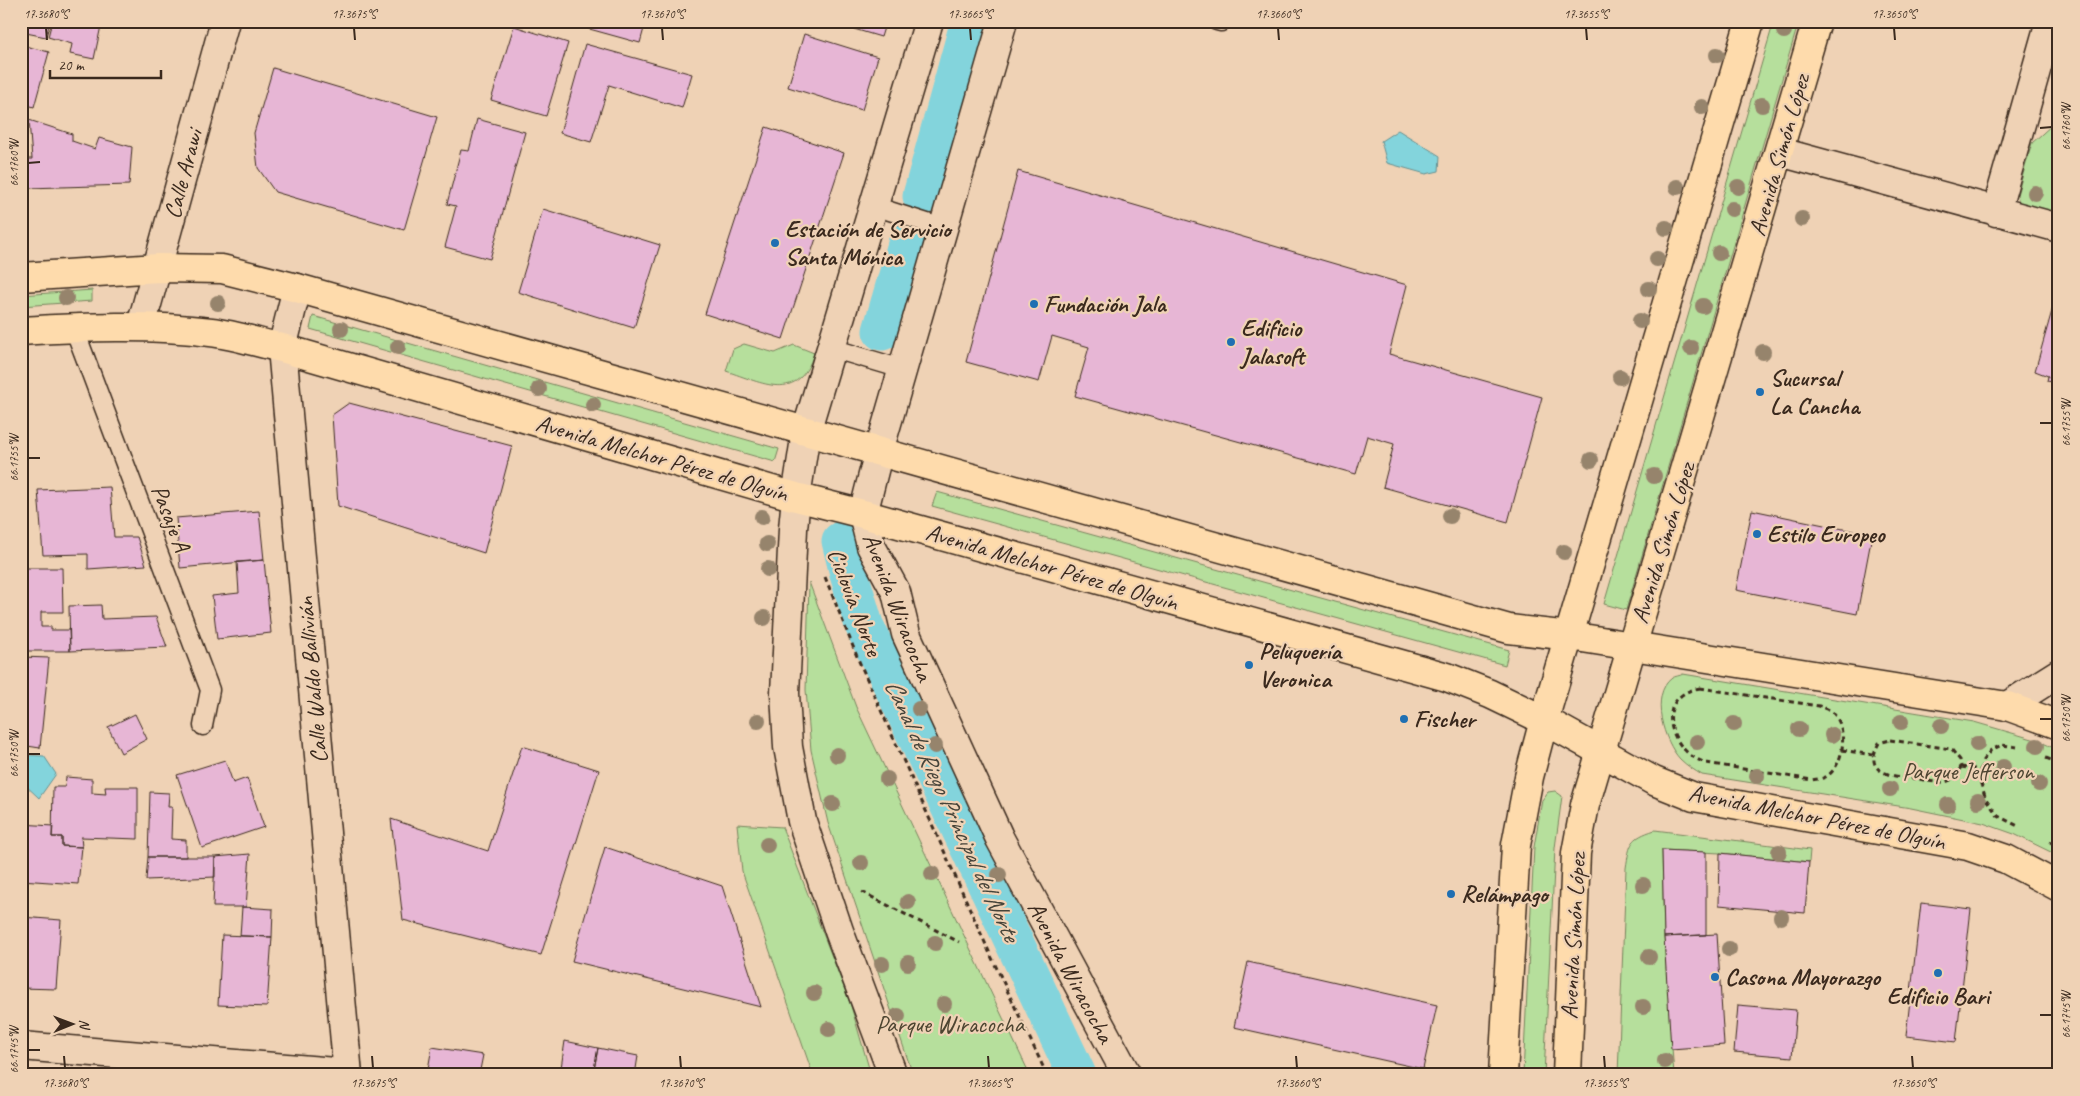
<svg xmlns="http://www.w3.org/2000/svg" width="2080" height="1096" viewBox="0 0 2080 1096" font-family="Caveat,sans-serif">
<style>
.green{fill:#b6df9c;stroke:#78845d}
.water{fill:#83d4dc;stroke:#669090}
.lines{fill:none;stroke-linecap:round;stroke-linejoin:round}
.canal{stroke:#83d4dc;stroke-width:39}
.building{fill:#e7b6d5;stroke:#3b2a1e}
.lane-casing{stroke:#3b2a1e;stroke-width:21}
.street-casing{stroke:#3b2a1e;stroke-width:31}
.primary-casing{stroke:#3b2a1e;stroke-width:31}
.highway-casing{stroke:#3b2a1e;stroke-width:31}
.path{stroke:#3b2a1e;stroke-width:3;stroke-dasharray:5 4;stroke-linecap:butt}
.lane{stroke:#efd2b5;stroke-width:18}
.street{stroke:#efd2b5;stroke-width:28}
.primary{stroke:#fedbac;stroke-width:28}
.highway{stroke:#fedbac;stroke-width:28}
.tree{fill:#96846c}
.ticks{fill:none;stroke:#3b2a1e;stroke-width:2}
.poi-dot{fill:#1f6fb2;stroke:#efd2b5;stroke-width:2}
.labels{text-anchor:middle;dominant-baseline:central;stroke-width:4.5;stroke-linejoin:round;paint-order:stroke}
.street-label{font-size:24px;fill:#3b2a1e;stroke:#efd2b5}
.poi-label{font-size:24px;font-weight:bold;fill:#3b2a1e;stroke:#efd2b5;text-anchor:start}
.park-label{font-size:24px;fill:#4d4531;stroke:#efd2b5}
.water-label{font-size:25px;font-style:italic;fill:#46443a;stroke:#efd2b5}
.neatline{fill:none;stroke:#3b2a1e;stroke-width:2}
.ticks-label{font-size:12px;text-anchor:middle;fill:#3b2a1e}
</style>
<rect width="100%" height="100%" fill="#efd2b5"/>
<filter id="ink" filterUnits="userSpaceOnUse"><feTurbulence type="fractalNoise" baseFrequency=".02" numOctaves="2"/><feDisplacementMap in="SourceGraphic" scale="10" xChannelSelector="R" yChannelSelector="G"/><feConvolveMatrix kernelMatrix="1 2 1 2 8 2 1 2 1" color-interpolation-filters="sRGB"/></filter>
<g filter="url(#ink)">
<path class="green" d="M1774,21H1799L1626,610L1604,604Z
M2059,104V219C2043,214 2021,214 2017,195L2032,143L2053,124Z
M92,290V301L21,306V295Z
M313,316L779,449L775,462L310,329Z
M744,344L775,353L794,345L814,353C798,404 763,383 726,371L733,349Z
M937,492L1509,650L1505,665L932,506Z
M809,582L856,707L1030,1075H913L828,823L811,750L806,690Z
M1683,674L1974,722L2036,740L2059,750V856L2014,834L1983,823L1911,808L1702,775C1694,770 1687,766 1680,759C1664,742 1649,695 1672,678C1675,676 1680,676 1683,674Z
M1555,791L1562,796L1555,848L1544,1075H1523L1534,847L1542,800L1548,792Z
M737,824L782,827L851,1006L871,1075H813L742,871Z
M1655,830L1810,850L1809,862L1720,853L1662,850L1664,937L1674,1075H1618L1626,868C1630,843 1630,838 1655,830Z"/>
<path class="water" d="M1398,130L1440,156L1439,171L1426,174L1387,163L1381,141Z
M25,755L44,756L56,774L39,798L21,781V758Z"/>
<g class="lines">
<path class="canal" d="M922,196L970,21
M882,331L908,241
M841,541L849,574L864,625L1077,1075"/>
</g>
<path class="building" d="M21,21H50L46,37L21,32Z
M52,21H102L94,59L70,54L72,44L48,37Z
M576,21H646L640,43L575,25Z
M827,21H886L881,37Z
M514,26L568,43L546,116L491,100Z
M804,34L878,57L862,110L788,87Z
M585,44L692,74L682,108L609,85L591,142L560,133Z
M21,45L49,52L34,107L21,103Z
M273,68L437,117L404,230L275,192L258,168L254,133Z
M477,119L525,132L490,259L445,247L456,206L447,204L461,150L469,151Z
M29,120L72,134V141L95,149L99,138L132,147L129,185L27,188L26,159H32Z
M766,127L844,153L783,339L705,314Z
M1018,171L1407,285L1389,354L1542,397L1508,522L1383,487L1394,444L1367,436L1356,474L1075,396L1089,347L1052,336L1039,382L966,362Z
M543,209L660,245L634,328L518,292Z
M2057,293H2059V383L2047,381L2048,376L2035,371Z
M349,403L512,446L484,553L338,506L332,415Z
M110,487L114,537H137L146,565L88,569V554L43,555L38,490Z
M1752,510L1872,535L1857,614L1736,590Z
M259,511L264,560L180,568L176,518Z
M264,560L271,633L217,639L212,596L239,593L237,562Z
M21,568H62L63,612H41V627H51V630H69L70,651H21Z
M101,605L102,619L156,617L167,647L70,651L69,606Z
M21,657L49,658L40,748L21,745Z
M135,714L147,739L121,753L108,727Z
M522,746L599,770L541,955L403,920L391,819L488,851Z
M225,760L233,783L247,778L264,827L202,848L177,775Z
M66,777L92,779V793L106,794L105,787H138V839L81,837L82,847L62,846V837H52L53,787H65Z
M150,792L169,793L168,807H172L171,839L186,840V857H148Z
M21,824L53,826L52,837H62V846L82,847L78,884L21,880Z
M605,847L722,886L761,1007L572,961Z
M1662,850L1706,852V935L1664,937Z
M1720,853L1809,862L1805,913L1719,905Z
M250,854L246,907H213L215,857Z
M148,857H215V877L146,880Z
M1921,903L1971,909L1956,1042L1906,1036Z
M242,907L273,909L272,937L240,936Z
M21,917L61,920L56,989L21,988Z
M1717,934L1724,1045L1671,1049L1664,937Z
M222,935L272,937L267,1007L218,1005Z
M1248,962L1437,1005L1423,1069L1234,1027Z
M1738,1005L1796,1010L1792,1057L1734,1052Z
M565,1041L598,1048L593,1075H566L567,1069L561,1068Z
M432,1047L483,1055L479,1075H427Z
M598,1048L638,1056L635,1075H593Z"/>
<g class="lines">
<defs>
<path id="lane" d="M1217,21L1221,22
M874,206L943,228
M74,328L210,690L203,726
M831,348L902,369"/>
<path id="street" d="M1003,21L879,451L863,514L871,546L896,592L906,634L1000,839L1127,1075
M1780,152L2059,228
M1996,212L2050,21
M297,288L282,348L348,1075
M141,326L225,21
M2007,706L2059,673
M21,1046L347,1073
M893,1075L839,931L802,821L788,747L785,693L793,529L796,497L806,432L929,21"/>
<path id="primary" d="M1503,1075L1516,845L1529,777L1544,720L1750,21
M1567,1075L1576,853L1585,805L1817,21"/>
<path id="highway" d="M21,277L158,268L222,269L297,288L1509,629L1570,636L2007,706L2059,725
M21,331C85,327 148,324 211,332C235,335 259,343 282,348L796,497L863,514L1447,677L1490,694L1544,720L1654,781L1694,797L1968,846L2006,859L2059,887"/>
</defs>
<use href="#lane" class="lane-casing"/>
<use href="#street" class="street-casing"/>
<use href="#primary" class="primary-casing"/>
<use href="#highway" class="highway-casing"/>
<path class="path" d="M825,577L858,659L991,956L1047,1075
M1700,688L1819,706C1824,708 1830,709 1833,713C1848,728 1845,764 1827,776C1823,779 1817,779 1812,780L1706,763C1669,752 1652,696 1700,688Z
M1890,740L1951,749L1960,760L1961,767C1957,774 1953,781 1944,782C1936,783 1925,780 1917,779C1894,776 1861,775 1879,743Z
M2017,747L2002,745L1991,750L1983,760L1980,781L1986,799L1998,816L2018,826
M1842,750L1873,755
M2046,758L2059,763
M1961,767L1981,770
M2050,842L2059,846
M862,892L959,942"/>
<use href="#lane" class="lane"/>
<use href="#street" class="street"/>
<use href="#primary" class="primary"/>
<use href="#highway" class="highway"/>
</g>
<g class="tree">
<circle cx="1784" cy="31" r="8"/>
<circle cx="1717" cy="55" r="8"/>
<circle cx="1762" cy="105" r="8"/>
<circle cx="1702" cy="107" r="8"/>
<circle cx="1677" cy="187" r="8"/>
<circle cx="1738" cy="187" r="8"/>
<circle cx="2035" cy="193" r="8"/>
<circle cx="1732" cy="209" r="8"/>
<circle cx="1802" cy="219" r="8"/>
<circle cx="1666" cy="228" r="8"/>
<circle cx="1719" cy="253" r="8"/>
<circle cx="1657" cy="259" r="8"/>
<circle cx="1649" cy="289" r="8"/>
<circle cx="66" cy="298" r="8"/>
<circle cx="218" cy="303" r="8"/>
<circle cx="1703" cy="306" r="8"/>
<circle cx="1640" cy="321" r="8"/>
<circle cx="341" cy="329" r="8"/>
<circle cx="398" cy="347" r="8"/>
<circle cx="1691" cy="348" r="8"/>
<circle cx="1763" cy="352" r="8"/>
<circle cx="1620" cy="377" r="8"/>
<circle cx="539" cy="389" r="8"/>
<circle cx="593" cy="405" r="8"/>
<circle cx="1591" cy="460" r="8"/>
<circle cx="1654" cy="476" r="8"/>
<circle cx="1450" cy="516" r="8"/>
<circle cx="762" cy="517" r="8"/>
<circle cx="767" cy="544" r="8"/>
<circle cx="1564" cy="552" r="8"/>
<circle cx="768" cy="569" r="8"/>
<circle cx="764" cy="618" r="8"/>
<circle cx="919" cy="709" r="8"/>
<circle cx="758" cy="721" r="8"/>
<circle cx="1901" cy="722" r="8"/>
<circle cx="1734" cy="724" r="8"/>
<circle cx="1941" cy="726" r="8"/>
<circle cx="1799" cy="729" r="8"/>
<circle cx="1832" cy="735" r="8"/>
<circle cx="1697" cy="742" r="8"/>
<circle cx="1977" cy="744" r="8"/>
<circle cx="935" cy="746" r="8"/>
<circle cx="2037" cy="746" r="8"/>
<circle cx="837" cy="755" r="8"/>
<circle cx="2003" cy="767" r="8"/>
<circle cx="1757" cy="776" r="8"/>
<circle cx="887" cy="779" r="8"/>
<circle cx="2039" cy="784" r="8"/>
<circle cx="1890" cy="789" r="8"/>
<circle cx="1978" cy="801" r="8"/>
<circle cx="833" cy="804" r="8"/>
<circle cx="1948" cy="805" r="8"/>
<circle cx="767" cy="845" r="8"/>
<circle cx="1779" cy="852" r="8"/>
<circle cx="861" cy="863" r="8"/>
<circle cx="932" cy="874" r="8"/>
<circle cx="999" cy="875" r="8"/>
<circle cx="1643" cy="885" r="8"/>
<circle cx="908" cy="902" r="8"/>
<circle cx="1781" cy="917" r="8"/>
<circle cx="935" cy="943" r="8"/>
<circle cx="1729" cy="949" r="8"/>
<circle cx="1649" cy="957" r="8"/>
<circle cx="908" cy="963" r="8"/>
<circle cx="882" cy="964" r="8"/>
<circle cx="814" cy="993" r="8"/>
<circle cx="944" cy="1004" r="8"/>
<circle cx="1643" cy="1007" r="8"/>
<circle cx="898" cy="1016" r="8"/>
<circle cx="829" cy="1029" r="8"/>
<circle cx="1665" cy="1061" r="8"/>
</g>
</g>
<path class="ticks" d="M46,28L47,40M354,28L355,40M662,28L663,40M970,28L971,40M1278,28L1279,40M1586,28L1587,40M1894,28L1895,40M2040,128L2052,127M28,163L40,162M2040,423H2052M28,458H40M2040,719H2052M28,754H40M2040,1015H2052M28,1050H40M64,1056L65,1068M372,1056L373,1068M680,1056L681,1068M988,1056L989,1068M1296,1056L1297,1068M1604,1056L1605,1068M1912,1056L1913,1068"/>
<g class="poi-dot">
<circle cx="775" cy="243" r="5"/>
<circle cx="1034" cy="304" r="5"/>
<circle cx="1231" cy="342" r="5"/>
<circle cx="1760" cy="392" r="5"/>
<circle cx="1757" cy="534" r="5"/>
<circle cx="1249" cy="665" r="5"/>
<circle cx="1404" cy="719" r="5"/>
<circle cx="1451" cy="894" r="5"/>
<circle cx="1938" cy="973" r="5"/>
<circle cx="1715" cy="977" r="5"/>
</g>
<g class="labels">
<g class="street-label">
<text transform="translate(1779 155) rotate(-74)">Avenida Simón López</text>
<text transform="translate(183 174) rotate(-75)">Calle Arawi</text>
<text transform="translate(662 458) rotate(16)">Avenida Melchor Pérez de Olguín</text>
<text transform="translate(171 518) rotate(69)">Pasaje A</text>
<text transform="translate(1663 543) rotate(-73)">Avenida Simón López</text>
<text transform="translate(1052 567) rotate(16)">Avenida Melchor Pérez de Olguín</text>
<text transform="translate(855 602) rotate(69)">Ciclovía Norte</text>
<text transform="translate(898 607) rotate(69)">Avenida Wiracocha</text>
<text transform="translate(312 680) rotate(-95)">Calle Waldo Ballivián</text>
<text transform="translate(1817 817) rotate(11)">Avenida Melchor Pérez de Olguín</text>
<text transform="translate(1573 936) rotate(-87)">Avenida Simón López</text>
<text transform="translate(1071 972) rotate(62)">Avenida Wiracocha</text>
</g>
<g class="poi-label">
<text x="785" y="229">Estación de Servicio<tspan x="785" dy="28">Santa Mónica</tspan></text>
<text x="1044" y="304">Fundación Jala</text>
<text x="1241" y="328">Edificio<tspan x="1241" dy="28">Jalasoft</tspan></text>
<text x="1770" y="378">Sucursal<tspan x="1770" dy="28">La Cancha</tspan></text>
<text x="1767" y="534">Estilo Europeo</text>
<text x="1259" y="651">Peluquería<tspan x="1259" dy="28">Veronica</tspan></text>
<text x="1414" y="719">Fischer</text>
<text x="1461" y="894">Relámpago</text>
<text x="1725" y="977">Casona Mayorazgo</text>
<text x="1938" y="996" text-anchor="middle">Edificio Bari</text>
</g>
<g class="park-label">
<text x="1968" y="771">Parque Jefferson</text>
<text x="950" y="1024">Parque Wiracocha</text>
</g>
<g class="water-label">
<text transform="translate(952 810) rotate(65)">Canal de Riego Principal del Norte</text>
</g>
</g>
<rect width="2080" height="1096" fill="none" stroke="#efd2b5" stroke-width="55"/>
<g transform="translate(72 1024) rotate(89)" stroke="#efd2b5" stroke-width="4" paint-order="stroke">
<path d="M0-4L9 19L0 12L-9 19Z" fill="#3b2a1e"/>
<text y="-8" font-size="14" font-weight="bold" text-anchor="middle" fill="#3b2a1e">N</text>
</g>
<path d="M50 70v8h111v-8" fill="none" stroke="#3b2a1e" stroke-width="2.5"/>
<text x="58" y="70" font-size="15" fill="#3b2a1e" stroke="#efd2b5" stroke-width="4" paint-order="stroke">20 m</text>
<rect x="28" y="28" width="2024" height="1040" class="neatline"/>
<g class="ticks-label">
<text x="46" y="18">17.3680°S</text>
<text x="354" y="18">17.3675°S</text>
<text x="662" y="18">17.3670°S</text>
<text x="970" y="18">17.3665°S</text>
<text x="1278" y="18">17.3660°S</text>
<text x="1586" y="18">17.3655°S</text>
<text x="1894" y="18">17.3650°S</text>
<text transform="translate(2066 127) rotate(-90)" y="4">66.1760°W</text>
<text transform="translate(14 163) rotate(-90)" y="4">66.1760°W</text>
<text transform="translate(2066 423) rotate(-90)" y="4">66.1755°W</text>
<text transform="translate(14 458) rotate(-90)" y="4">66.1755°W</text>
<text transform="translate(2066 719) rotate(-90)" y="4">66.1750°W</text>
<text transform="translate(14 754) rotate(-90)" y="4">66.1750°W</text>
<text transform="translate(2066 1015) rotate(-90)" y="4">66.1745°W</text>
<text transform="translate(14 1050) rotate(-90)" y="4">66.1745°W</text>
<text x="65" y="1087">17.3680°S</text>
<text x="373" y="1087">17.3675°S</text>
<text x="681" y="1087">17.3670°S</text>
<text x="989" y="1087">17.3665°S</text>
<text x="1297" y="1087">17.3660°S</text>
<text x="1605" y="1087">17.3655°S</text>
<text x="1913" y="1087">17.3650°S</text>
</g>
</svg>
